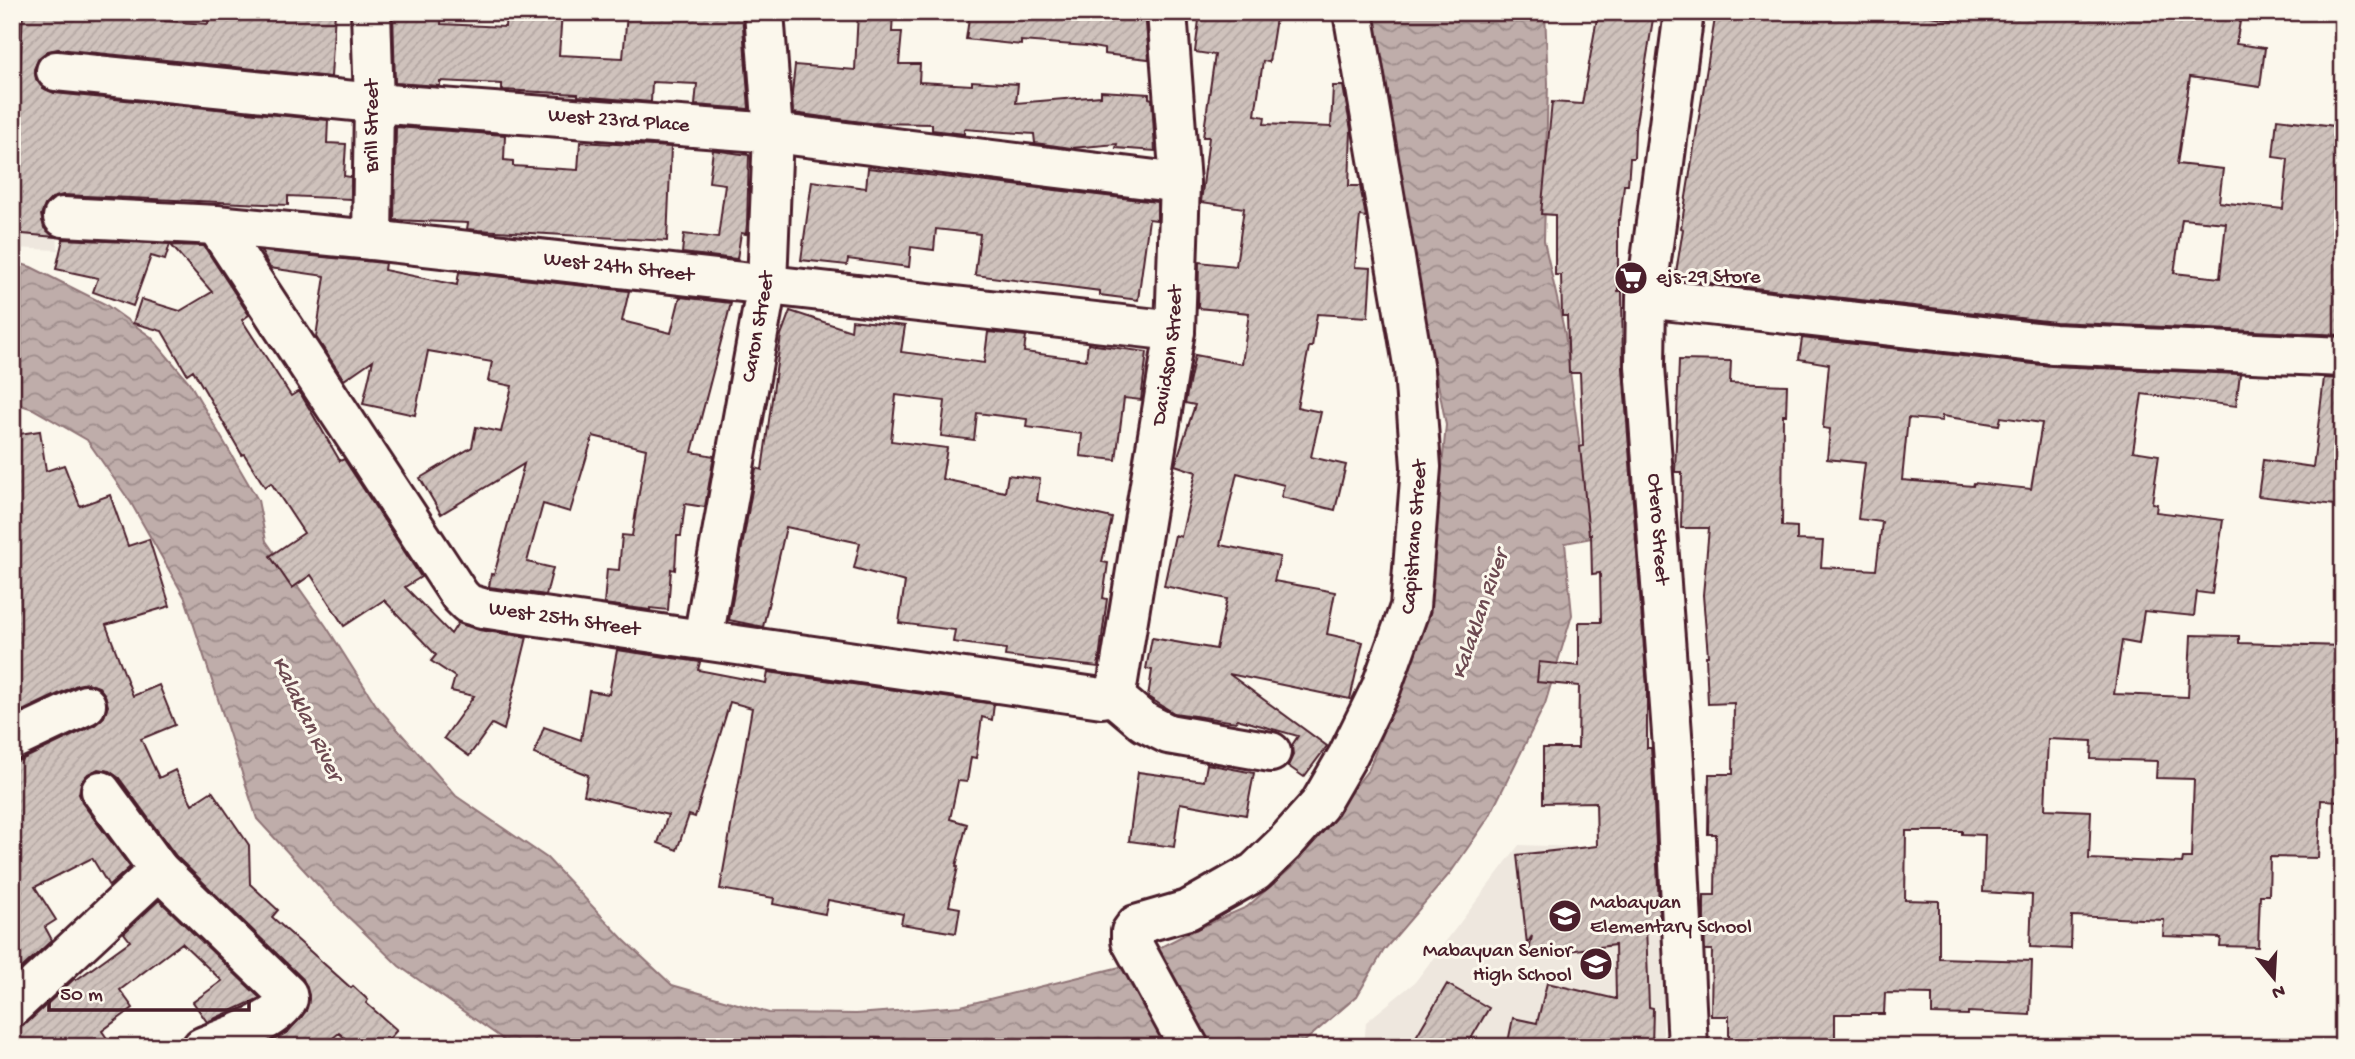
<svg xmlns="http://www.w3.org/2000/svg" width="2355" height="1059" viewBox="0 0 2355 1059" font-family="'Gochi Hand',sans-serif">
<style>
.built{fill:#eee7de}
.water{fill:url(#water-waves);stroke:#907477;stroke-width:2}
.building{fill:url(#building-hatch);stroke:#4a1f2b;stroke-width:2;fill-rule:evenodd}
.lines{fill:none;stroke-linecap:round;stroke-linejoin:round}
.minor-casing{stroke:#4a1f2b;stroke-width:44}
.major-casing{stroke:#4a1f2b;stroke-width:44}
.minor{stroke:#fbf7ec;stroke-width:38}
.major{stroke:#fbf7ec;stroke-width:38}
.labels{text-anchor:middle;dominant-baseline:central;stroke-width:6;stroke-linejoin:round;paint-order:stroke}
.street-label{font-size:21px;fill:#4a1f2b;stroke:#fbf7ec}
.poi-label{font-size:21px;fill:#4a1f2b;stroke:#fbf7ec;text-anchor:start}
.water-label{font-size:23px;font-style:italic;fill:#6d4a51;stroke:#fbf7ec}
</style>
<defs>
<pattern id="water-waves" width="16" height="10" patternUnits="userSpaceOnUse" patternTransform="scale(1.75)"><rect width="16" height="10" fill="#bfadaa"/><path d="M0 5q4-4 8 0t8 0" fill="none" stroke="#9d8c8b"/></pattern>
<pattern id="building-hatch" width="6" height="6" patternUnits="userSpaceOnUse" patternTransform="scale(1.75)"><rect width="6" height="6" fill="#cfc2bc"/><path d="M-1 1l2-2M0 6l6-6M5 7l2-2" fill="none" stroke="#b3a6a2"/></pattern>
</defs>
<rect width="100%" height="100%" fill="#fbf7ec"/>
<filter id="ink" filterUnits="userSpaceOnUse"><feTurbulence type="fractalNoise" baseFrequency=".0143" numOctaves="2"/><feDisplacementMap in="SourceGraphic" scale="14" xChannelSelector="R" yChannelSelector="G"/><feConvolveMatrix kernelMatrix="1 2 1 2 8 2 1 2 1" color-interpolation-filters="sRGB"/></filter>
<g filter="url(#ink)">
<path class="built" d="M12,12H48L58,250L12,248Z
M1519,845L1664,850L1663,1047H1364L1366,1022L1415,982Z"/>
<path class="water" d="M1366,12H1545L1548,83L1544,241L1565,334L1592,538L1565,543L1572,615L1545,704L1489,817L1451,872L1384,950L1357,996L1298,1047H509L500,1037L399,966L340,909L257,819L185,598L131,503L87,440L33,409L12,402V261L31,267L105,304L151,337L189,382L258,500L266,541L326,626L376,705L456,796L547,858L624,940L672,985L769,1013L856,1014L961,1006L1124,966L1196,929L1247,907L1291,868L1369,769L1428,610L1446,425Z"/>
<path class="building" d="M122,12H166L165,21L208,24L209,12H335L331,77L58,49L48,51L39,58L34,69L36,79L43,88L54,93L328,120L327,143L346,144L344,176L351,177V199L288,196V205L63,195L52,198L45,205L41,215L44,228L55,237L12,233V130H17L23,13L122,18Z
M393,12H442L441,24L505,27L506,12H562L559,55L623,58L627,14L689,17V12H742L749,109L695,105L697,84L652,82L651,102L578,96V94L502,90V84L440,81V86L395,83Z
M858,12H893L892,32H902L899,64H920L919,82L972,85V81L1018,84L1016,103L1101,96V91L1149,94V98L1152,99L1155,151L1116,148L1117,144L1071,148L1035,143L1034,134L964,129V134L932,130V124L870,123L793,113L792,94L795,65L855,70Z
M970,12H1145L1149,59L1104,54V49L1087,46L1021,41V45L966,39Z
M1200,12H1277L1269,62L1263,61L1255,115L1265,117L1264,124L1331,127L1333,86H1343L1351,130L1349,186H1360L1366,217L1360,216L1355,267L1371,268L1368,317L1317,314L1312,347H1309L1297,407L1321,412L1311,457L1346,465L1335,510L1281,497L1284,485L1237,473L1220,545L1280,557L1274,581L1335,592L1327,634L1363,642L1350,699L1229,674L1327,746L1304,777L1288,766L1293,755L1292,745L1298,736L1237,719L1236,722L1174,713L1148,697L1152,670L1146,669L1152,638L1216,649L1227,599L1164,586L1175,535L1181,537L1196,472L1175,465L1195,405L1185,403L1195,355L1242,364L1249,313L1198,308L1199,262L1236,266L1244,208L1201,202L1209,137H1203L1215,55L1195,52Z
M1598,12L1653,19L1635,129L1634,158H1630L1628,185H1624L1620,220H1618V291H1622L1623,368L1647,688V748H1651L1652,762L1660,926H1646L1649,1007L1653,1008L1652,1047H1507L1513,1018L1537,1023L1547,983L1616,999L1615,945L1528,956L1532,936L1527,944L1517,855L1597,846L1596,802L1543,803V748H1578L1579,686L1537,682L1539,662L1579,666V622H1601L1600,573L1592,574L1591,534L1589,535L1580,447L1583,446L1580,373H1569L1567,316H1562L1561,275H1555V215L1541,214L1552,102L1582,104Z
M1716,12H1906L1955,20L1956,12H2214L2241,16L2236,44L2265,48L2260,87L2190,77L2177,164L2223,169L2219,202L2283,209L2288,159L2273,157L2277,119L2343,127V335L2055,322L1675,279L1683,229L1681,228ZM2182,219L2226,223L2220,278L2174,273Z
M396,127L505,135L504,160L513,161V166L578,170L580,142L671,147L667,241L478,230L467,229L468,223L394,220Z
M713,150L749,155L747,224L746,234L741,233L737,259L682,253L684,234L718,238L725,184L709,182Z
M868,168L1157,202V220L1149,219L1138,300L1100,295V291L975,275L980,234L936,229L934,250L911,247L909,267L848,259L847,265L801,260L812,181L866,188Z
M63,239L170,244L165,260L151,256L133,306L93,292L98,278L56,269Z
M171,245L204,246L249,315L242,320L291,396L299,391L340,461L344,459L421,577L405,587L451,634L458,623L479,630L527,637L504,730L492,724L469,756L444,738L474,696L451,691L455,677L431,661L436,655L384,600L344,626L311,575L292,588L270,556L304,533L271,483L265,487L244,454L242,455L193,370L187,374L162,331L133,323L141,299L180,311L212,292Z
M261,251L385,263L384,270L457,285L459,272L629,291L622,321L671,333L680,297L731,303L692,452L714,456L705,507L685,504L681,536H677L675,570L671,569L668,610L650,608V610L604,604L607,569L619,570L622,535L632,536L646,449L593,436L570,512L543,504L527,562L553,568L546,595L489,587L491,574L494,575L524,464L441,514L420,478L472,447L476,427L501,432L512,386L488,381L492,362L428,351L415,415L363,404L373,360L344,380L316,337L325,276L270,268Z
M790,311L851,331L852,320L905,326L901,352L984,363L988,332L1026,336L1024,352L1086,360L1088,344L1147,352L1141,400L1124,398L1116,460L1080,456L1082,434L1026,427L1027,419L977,413L974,440L941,436L945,401L896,395L891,441L947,448L942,479L1005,492L1008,475L1040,479L1037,501L1112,518L1102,562L1108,563L1103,598L1107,599L1098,667L1005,656L1006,649L953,642L955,630L899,623L905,582L854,568L860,543L786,527L763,627L729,620L756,468L762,470L781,335Z
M1802,338L2051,366L2240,374L2236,406L2142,394L2133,451L2159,455L2152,503L2157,504L2156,512L2223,520L2212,594L2197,592L2194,616L2144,611L2139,644L2122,641L2114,694L2188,697L2191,635L2239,636V643L2343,646V801L2321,800L2318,858L2270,857L2269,895H2260L2258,947L2220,946L2221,938L2163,936L2164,920L2072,916L2071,949L2030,947L2032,895L1983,892L1985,835L1962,834V831H1906L1905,900L1939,901V958L2032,961L2030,1015L1968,1012V1015L1932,1014V994L1885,993L1884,1014H1835V1047H1729V1016H1711L1712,950H1705L1704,925V895H1715L1716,834H1708L1709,774H1733L1734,703L1708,704L1706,656H1708L1703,595L1709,528H1681L1682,472H1675L1679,360L1731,361L1730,383L1787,385L1786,415H1783L1782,526L1797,527V540L1823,541L1821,567L1876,570L1882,522L1858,519L1865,463L1827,459L1830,429L1823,428L1829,364L1799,359ZM1942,416L1999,425L2001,417L2042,423L2031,489L1974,483L1973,486L1902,480L1908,418L1942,421ZM2048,739L2092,741L2091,759L2157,761L2156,778L2194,779L2191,858H2183L2182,863L2089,859L2091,811L2045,809Z
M2324,378L2343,379V506L2258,496L2263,460L2313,467Z
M40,431L46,471L64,465L80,506L110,495L128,546L149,539L170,606L106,625L133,696L159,685L175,725L141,739L159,778L175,770L192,804L212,791L249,845L250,884L278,910L272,917L351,988L353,986L368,1000L366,1003L397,1030L382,1047H355L339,1033L322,1047H261L288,1032L306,1011L309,995L303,979L176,856L119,778L109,771L98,769L88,774L81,783L79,794L83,804L130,867L109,886L92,858L35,887L56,920L45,927L52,940L12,977V762L21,760L95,725L104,717L108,706L105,695L99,687L87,683L77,685L12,716V435Z
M617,650L700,662L698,670L766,683L768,672L994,704L992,720L982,717L976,758L971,757L967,782L958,781L950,819L967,824L956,866L958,867L949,906L960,908L956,933L901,924L903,914L828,900L825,914L773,904L774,898L720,889L752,708L730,702L695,817L689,815L677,850L658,843L668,815L584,795L588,775L534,754L544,727L581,740L589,691L609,694Z
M1207,764L1254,773L1246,815L1180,803L1174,847L1129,841L1138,772L1204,781Z
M159,900L260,998L207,1022L193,1002L222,981L182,943L120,990L133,1008L102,1031L113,1047H12V1028L27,1023L75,978L76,980L130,941L124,933Z
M1447,984L1489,1008L1466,1047H1410Z"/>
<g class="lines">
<defs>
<g id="minor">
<path d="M371,12L374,103L372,240"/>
<path id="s1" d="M56,71L374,103L773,133L1180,183"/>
<path id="s2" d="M63,217L216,225L372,240L1175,331"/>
<path id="s3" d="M216,225L460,596L468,604L482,608L1102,698L1112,695"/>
<path d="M1646,298L2053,344L2343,357"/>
<path id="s4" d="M703,639L767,284L773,133L764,12"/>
<path id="s5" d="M1112,695L1117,687L1175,331L1180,183L1167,12"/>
<path d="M1112,695L1144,722L1168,734L1271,752"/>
<path d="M12,740L86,705"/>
<path d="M101,791L159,870L287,994L288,999C278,1022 224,1038 202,1047"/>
<path d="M12,1007L159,870"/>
<path id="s6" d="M1189,1047L1131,941V932L1136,925L1188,910L1255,872L1284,844L1319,805L1348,755L1381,688L1410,607L1421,467L1414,370L1353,12"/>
</g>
<g id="major">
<path id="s7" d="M1684,12L1646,298L1645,366L1674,761L1688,1047"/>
</g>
</defs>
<use href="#minor" class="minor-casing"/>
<use href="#major" class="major-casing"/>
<use href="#minor" class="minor"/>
<use href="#major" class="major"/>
</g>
</g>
<defs>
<symbol id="supermarket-disc" viewBox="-11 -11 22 22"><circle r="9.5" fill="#4a1f2b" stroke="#fbf7ec"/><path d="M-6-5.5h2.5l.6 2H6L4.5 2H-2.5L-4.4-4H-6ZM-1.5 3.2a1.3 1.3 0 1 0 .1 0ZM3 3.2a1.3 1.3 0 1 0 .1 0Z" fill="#fff"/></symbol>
<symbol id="school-disc" viewBox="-11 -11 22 22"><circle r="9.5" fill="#4a1f2b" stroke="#fbf7ec"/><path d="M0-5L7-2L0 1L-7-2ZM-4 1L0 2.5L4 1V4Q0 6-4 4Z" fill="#fff"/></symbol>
</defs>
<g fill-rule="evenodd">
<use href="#supermarket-disc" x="1612" y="259" width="38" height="38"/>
<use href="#school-disc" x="1546" y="897" width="38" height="38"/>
<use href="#school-disc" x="1577" y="945" width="38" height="38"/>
</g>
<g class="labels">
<g class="street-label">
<text stroke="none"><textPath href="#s1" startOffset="565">West 23rd Place</textPath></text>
<text transform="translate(373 126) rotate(-90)">Brill Street</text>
<text stroke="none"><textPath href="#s2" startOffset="558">West 24th Street</textPath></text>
<text stroke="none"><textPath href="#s4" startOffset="317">Caron Street</textPath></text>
<text stroke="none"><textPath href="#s5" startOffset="345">Davidson Street</textPath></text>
<text stroke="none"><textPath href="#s7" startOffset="520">Otero Street</textPath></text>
<text stroke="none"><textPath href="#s6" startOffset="651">Capistrano Street</textPath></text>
<text stroke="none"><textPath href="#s3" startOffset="553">West 25th Street</textPath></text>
</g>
<g class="poi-label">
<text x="1656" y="278">ejs-29 Store</text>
<text x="1590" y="904">Mabayuan<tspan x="1590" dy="24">Elementary School</tspan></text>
<text x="1572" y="952" text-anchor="end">Mabayuan Senior<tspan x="1572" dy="24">High School</tspan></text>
</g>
<g class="water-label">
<text transform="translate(1481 615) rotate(-71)">Kalaklan River</text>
<text transform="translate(306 719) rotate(64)">Kalaklan River</text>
</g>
</g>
<rect width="2355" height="1059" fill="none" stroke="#fbf7ec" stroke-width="42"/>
<rect x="21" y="21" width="2313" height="1017" fill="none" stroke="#4a1f2b" stroke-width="2.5" filter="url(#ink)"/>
<g transform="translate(2274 978) rotate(162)" stroke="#fbf7ec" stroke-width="5" paint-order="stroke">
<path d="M0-5L12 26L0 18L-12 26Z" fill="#4a1f2b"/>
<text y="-10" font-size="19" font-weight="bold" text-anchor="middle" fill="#4a1f2b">N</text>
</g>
<path d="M49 1000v10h200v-10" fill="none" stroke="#4a1f2b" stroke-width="3.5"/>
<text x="60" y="1000" font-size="21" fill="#4a1f2b" stroke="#fbf7ec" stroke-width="5" paint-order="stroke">50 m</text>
</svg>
